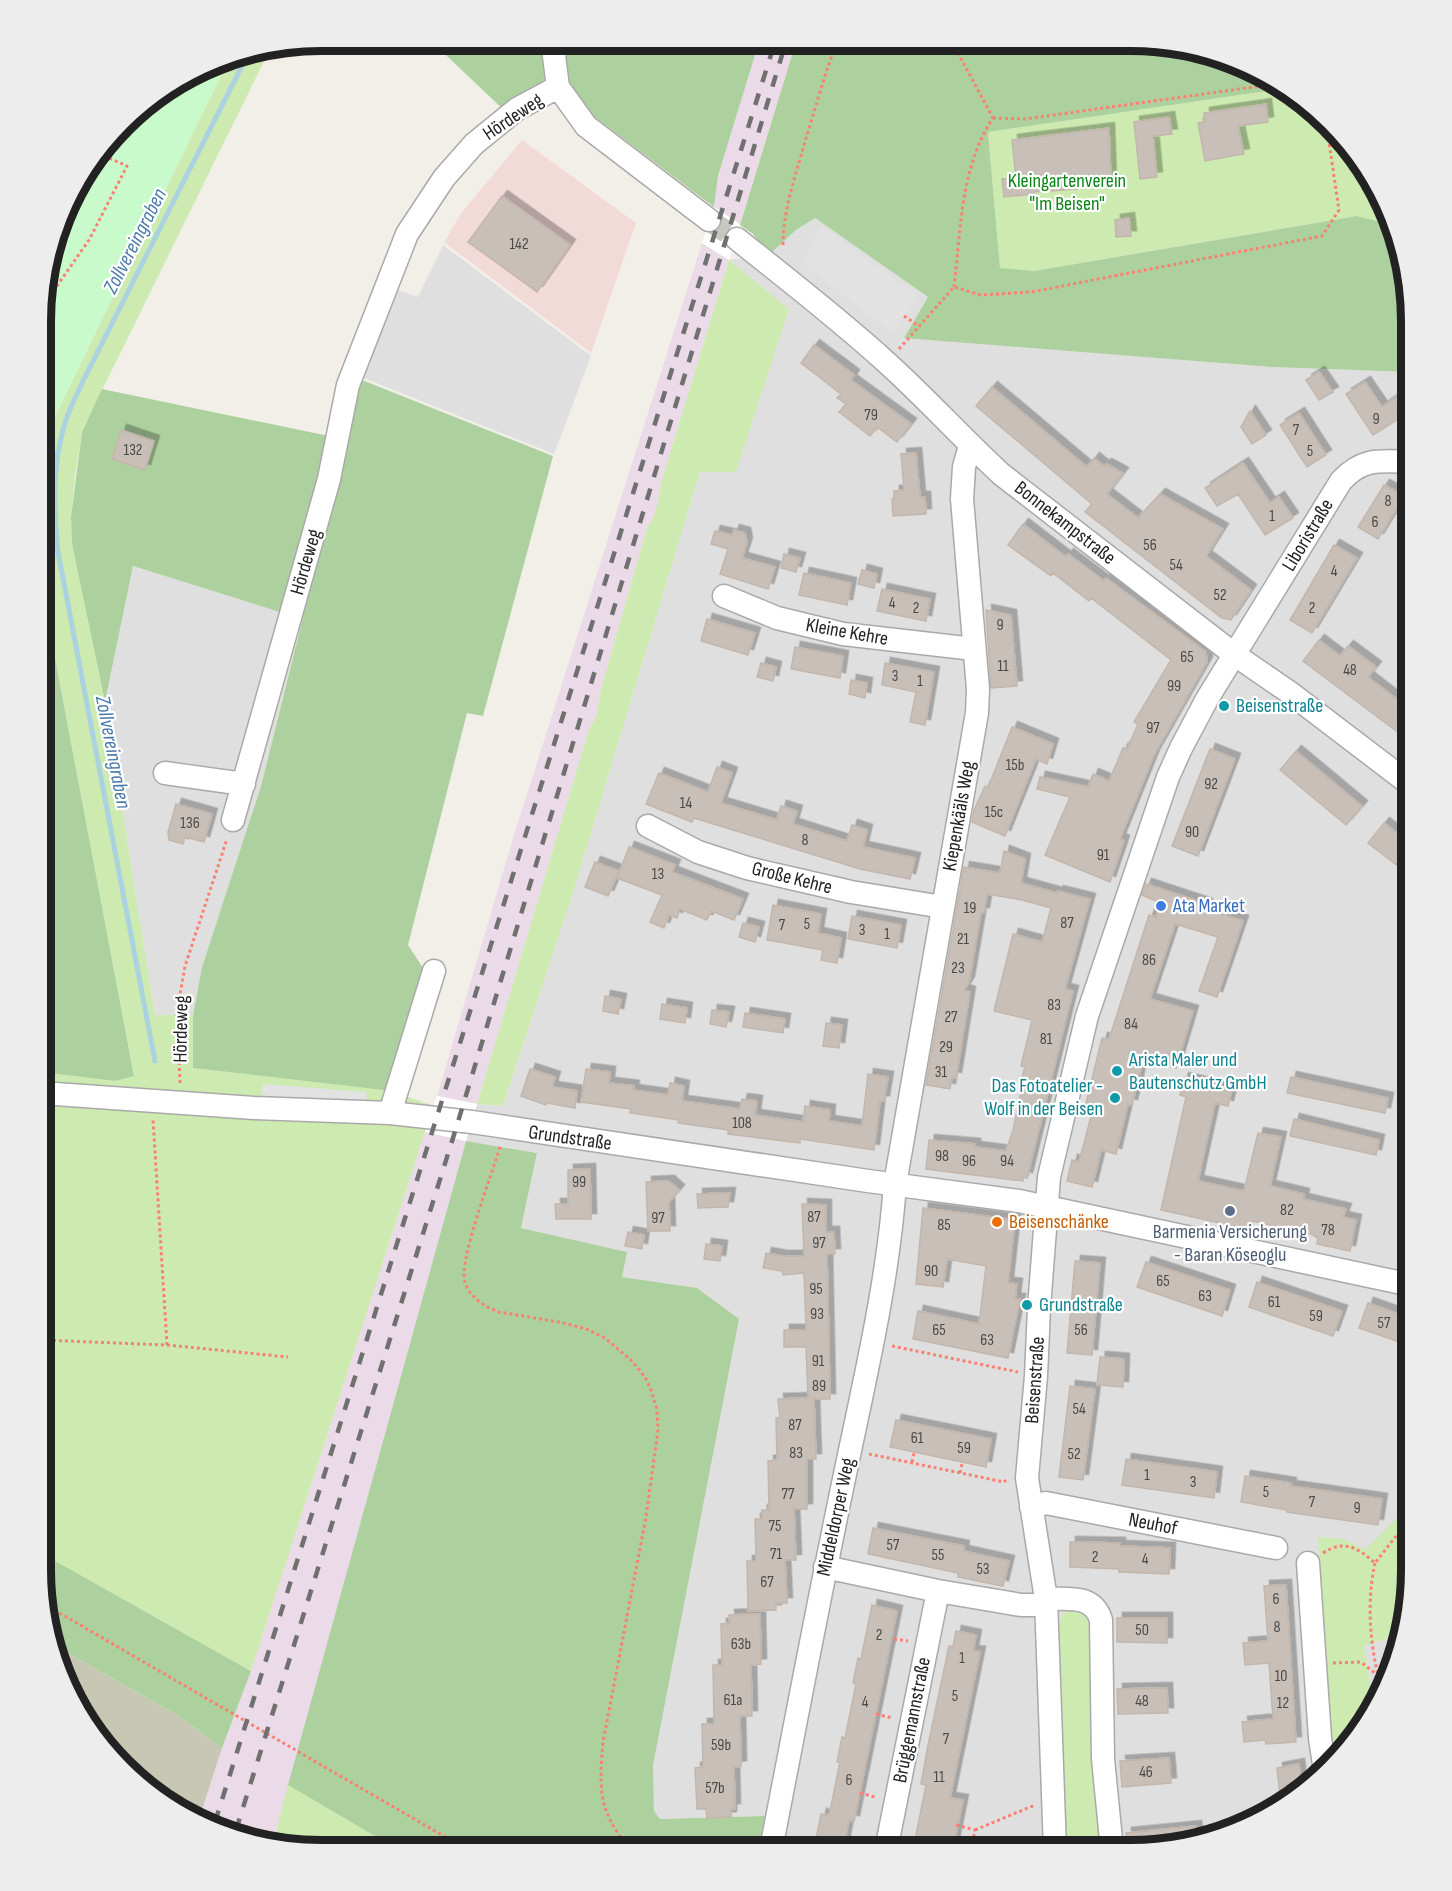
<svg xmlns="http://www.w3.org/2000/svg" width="1452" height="1891" viewBox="0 0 1452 1891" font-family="'Sofia Sans Condensed',sans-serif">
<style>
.residential{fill:#e0dfdf}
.commercial{fill:#f2dad9}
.industrial{fill:#ebdbe8}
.construction{fill:#c7c7b4}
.grass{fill:#cdebb0}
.forest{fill:#add19e}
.park{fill:#c8facc}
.parking{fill:#e2e2e2}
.pier{fill:#fff}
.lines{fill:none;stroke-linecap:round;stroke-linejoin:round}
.stream{stroke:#aad3df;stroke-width:5}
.building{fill:#c7bfb8;stroke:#c4b6ab;stroke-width:1.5;filter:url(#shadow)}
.minor-tunnel{stroke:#c8c6c1;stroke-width:22;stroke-dasharray:22 11;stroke-linecap:butt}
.minor-casing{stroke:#a9a9a9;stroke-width:25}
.path{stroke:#fa8072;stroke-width:3;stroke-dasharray:3 3;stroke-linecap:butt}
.minor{stroke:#fff;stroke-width:22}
.rail{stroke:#707070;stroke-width:4.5;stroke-dasharray:12 12;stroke-linecap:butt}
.culture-dot{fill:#0f9aa8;stroke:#fff;stroke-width:2}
.shop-dot{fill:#3f7fe0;stroke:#fff;stroke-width:2}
.service-dot{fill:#5c6f8a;stroke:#fff;stroke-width:2}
.food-dot{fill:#e8710a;stroke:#fff;stroke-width:2}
.labels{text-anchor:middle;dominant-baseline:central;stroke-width:4.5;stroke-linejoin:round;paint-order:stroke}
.number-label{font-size:16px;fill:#4b4948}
.street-label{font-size:20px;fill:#222;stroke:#fff}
.park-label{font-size:20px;fill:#0c8416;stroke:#fff}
.culture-label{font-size:20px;fill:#0d838f;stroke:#fff;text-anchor:start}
.shop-label{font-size:20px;fill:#366cbe;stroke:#fff;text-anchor:start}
.food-label{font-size:20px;fill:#c56008;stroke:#fff;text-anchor:start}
.service-label{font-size:20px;fill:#4e5e75;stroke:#fff}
.water-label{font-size:21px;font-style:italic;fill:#4a7aab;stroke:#fff}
.rim{fill:none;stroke:#222;stroke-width:8}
</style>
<defs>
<filter id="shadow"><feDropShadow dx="5.5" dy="-5.5" stdDeviation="0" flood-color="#0004"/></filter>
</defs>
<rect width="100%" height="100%" fill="#f2efe9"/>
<path class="residential" d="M815,218L928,297L905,337L1271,367L1411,372V1589L1396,1660L1364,1726L1316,1781L1255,1821L1131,1850L759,1849L765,1816L660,1819L654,1811L653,1765L697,1288L621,1277L626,1252L521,1228L537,1153L466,1141L477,1104L503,1106L575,886L700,472L789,310L729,260L769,255L796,230Z
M443,245L591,356L554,454L364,378L394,289L418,297Z
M133,566L302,619L261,786L202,967L193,1015H155L105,702Z"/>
<path class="commercial" d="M522,140L636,223L591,353L444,242L462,212Z"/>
<path class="industrial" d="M759,42H796L740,224L714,207L718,176Z
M702,243L729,260L660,486L659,501L656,514L647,528L601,689L596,717L589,729L477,1104L437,1096L514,835Z
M425,1132L466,1141L273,1844L200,1816L222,1748L251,1671Z"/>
<path class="construction" d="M59,1648L179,1716L222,1748L200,1816L165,1803L110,1755L70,1694Z"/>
<path class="grass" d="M270,49L82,431L75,477L71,517L72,544L105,702L155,1015H193V1068L391,1091L431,1105L425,1132L251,1671L41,1553V1072L115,1081L134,1075L42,589L43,441L231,55Z
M1287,88L1342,136L1382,197L1389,224L1357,216L1034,271L1000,269L988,132Z
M729,260L789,309L736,472H700L575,886L503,1106L477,1104L589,729L596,717L601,689L647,528C656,514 659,503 660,486Z
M1411,1504V1589L1402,1633L1364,1646L1374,1706L1364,1726L1334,1760L1327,1687L1318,1537L1344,1539L1365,1550Z
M1073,1607L1082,1609L1092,1623L1103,1844L1096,1850H1065L1060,1627C1060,1616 1063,1612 1073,1607Z
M288,1785L395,1848H285L273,1844Z"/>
<path class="forest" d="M431,41L759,42L718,176L714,207L567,96L506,112Z
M796,42L1168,43L1287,88L988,132L1000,268L1034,271L1357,216L1389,224L1411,321V372L1271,367L904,338L928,297L815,218L796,230L769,255L753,234L740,225Z
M362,380L553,456L483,716L467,713L408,945L427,974L391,1091L193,1068V1015L202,967L261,786Z
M102,389L329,436L301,555L283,613L133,566L105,702L72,544L71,517L82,432Z
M42,589L134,1076L115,1081L41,1072Z
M466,1141L537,1153L521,1228L627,1252L622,1277L697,1288L739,1319L653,1765L654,1811L660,1819L765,1816L759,1849L395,1848L288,1785Z
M41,1553L251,1671L222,1748L179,1716L59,1648L41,1570Z"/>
<path class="park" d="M231,55L43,441V284L78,181L136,110Z"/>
<path class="parking" d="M821,225L919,297L892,332L803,264Z
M263,1084L366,1092V1104L261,1095Z"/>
<path class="pier" d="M714,207L740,224L729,260L702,243Z
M437,1096L477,1104L466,1141L425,1132Z"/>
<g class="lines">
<path class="stream" d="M43,482L56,454
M155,1061L58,552C54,509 52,468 64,426C68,411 76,397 82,383L249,52"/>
</g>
<path class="building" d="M1266,104L1268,122L1238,126L1244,154L1205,161L1198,123L1205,122L1204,113Z
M1169,117L1172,134L1153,136L1157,177L1140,179L1134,122Z
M1109,128L1111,183L1076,185L1077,189L1034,192V194L1004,197L1002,179L1016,178L1012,140Z
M502,196L570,245L537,292L468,242Z
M1129,218L1131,236L1116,237L1115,220Z
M814,345L854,375L851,380L911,424L897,442L877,427L870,436L839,412L846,404L837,398L841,394L801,363Z
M1319,372L1333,392L1319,400L1306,380Z
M1365,382L1382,407L1411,387V411L1373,435L1346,394Z
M992,387L1087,467L1094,458L1104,466L1106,464L1123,473L1107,494L1138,518L1160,494L1223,529L1206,556L1251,590L1231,620L1222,618L1085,512L1092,504L976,406Z
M1250,411L1266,435L1252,444L1241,427Z
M1299,413L1326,455L1307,467L1280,425Z
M121,430L154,441L145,470L112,459Z
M916,453L920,497H925L926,514L893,516L892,499H894V491L904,490L901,454Z
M1243,463L1270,503L1279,497L1293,518L1265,535L1238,494L1217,506L1205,488Z
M1384,485L1404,496L1378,539L1358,527Z
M1023,524L1066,557L1068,554L1104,581L1106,578L1206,652L1207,662L1154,755L1120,839L1124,841L1110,882L1045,855L1070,797L1037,789L1040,777L1088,787L1093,774L1109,781L1123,748L1127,749L1138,724L1134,722L1171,660L1091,598L1089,601L1053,573L1051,576L1008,545Z
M734,530L745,533L747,543L742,558L775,567L768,589L720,574L728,549L711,544L715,531L732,535Z
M1334,545L1357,558L1312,633L1290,620Z
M784,554L800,558L796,572L781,568Z
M862,570L877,574L874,588L858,584Z
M804,573L851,583L847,605L799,595Z
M882,589L930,599L926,621L877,611Z
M986,610L1011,615L1017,686L991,688Z
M707,619L755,633L748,655L701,641Z
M1319,640L1340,656L1348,646L1376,667L1368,677L1411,710V742L1303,661Z
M795,647L843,656L840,678L791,669Z
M761,663L776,667L773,681L757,677Z
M885,663L934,672L925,725L910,722L916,692L882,685Z
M851,680L867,683L865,698L849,694Z
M1012,727L1053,744L1047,764L1036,759L1005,836L972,822L974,810L985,786L988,788Z
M1210,749L1235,759L1198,856L1172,846Z
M1296,751L1362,806L1346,825L1280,770Z
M717,767L732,773L721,803L777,820L781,806L797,811L793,824L847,841L852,825L867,830L863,847L915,858L910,879L860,869L694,818L692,822L646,804L659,773L708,792Z
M176,804L212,814L204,842L185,837L183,844L169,840L168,832Z
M1384,823L1411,844V876L1368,843Z
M629,847L675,865L672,872L743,899L734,920L711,911L707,920L680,909L677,918L669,915L664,928L650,922L662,895L617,878Z
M1004,851L1025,859L1021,883L1057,893L1058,891L1090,899L1065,989L1073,991L1027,1178L1023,1177V1181L926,1169L929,1140L975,1144V1147L1006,1151L1013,1130L1024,1078L1022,1077L1025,1067L1021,1066L1032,1020L994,1011L1013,934L1042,942L1051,908L1022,900L987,894L984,913L981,912L969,982L964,990L970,992L956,1078L952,1077L950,1089L926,1085L964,867L1000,873Z
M595,862L619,871L608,896L585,887Z
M1146,884L1207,904L1206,909L1243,921L1217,997L1199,991L1218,937L1175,924L1150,999L1193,1011L1176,1068L1143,1060L1132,1105L1128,1104L1116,1154L1101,1150L1092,1187L1067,1181L1072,1160L1079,1162L1094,1105L1086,1103L1102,1038L1109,1039L1149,915L1156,917L1161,903L1142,895Z
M773,905L821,914L818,933L841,938L837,963L821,960L823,950L767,940Z
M852,916L901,925L897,948L848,939Z
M743,923L759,927L755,942L739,937Z
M605,996L621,999L618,1014L603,1011Z
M662,1004L687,1008L685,1023L660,1019Z
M712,1010L729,1012L726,1027L710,1024Z
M745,1013L785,1019L783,1033L743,1027Z
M826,1023L842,1025L839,1048L823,1046Z
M530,1069L555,1077L552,1087L577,1091L575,1108L547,1103L546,1105L521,1096Z
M586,1069L610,1072L609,1083L634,1086L633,1090L668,1095L670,1083L684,1086L682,1101L740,1109L742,1099L757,1101L755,1115L803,1122L805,1106L830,1110L829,1121L862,1126L868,1074L888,1077L884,1101H880L874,1150L800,1139V1143L728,1134V1130L678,1123L679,1120L630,1113L631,1109L581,1102Z
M1291,1077L1388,1098L1385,1113L1287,1093Z
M1183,1078L1232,1089L1228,1106L1215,1103L1198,1181L1244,1191L1258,1133L1281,1137L1270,1186L1304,1194L1303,1199L1346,1209L1343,1217L1356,1220L1350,1251L1317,1244L1318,1238L1311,1234L1253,1221L1251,1227L1247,1226V1229L1161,1210L1186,1097L1180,1095Z
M1294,1119L1379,1140L1376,1155L1290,1136Z
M590,1169L591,1219H556L555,1204H568V1170Z
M669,1181L679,1190L669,1202L670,1231H648L646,1182Z
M730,1193L728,1207L698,1208L697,1194Z
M802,1204L826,1205V1232H834L835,1254H827L830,1399H814L816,1459H807V1509H794L796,1560H785L787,1603H776V1610L748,1611L747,1561H756L755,1519H762V1510H769L768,1461L777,1460L776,1418H780L778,1399L808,1398L806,1347H784V1330H806L804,1273L783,1275L782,1271L763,1268L766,1253L783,1256H804Z
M923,1208L1015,1220L1008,1283L1017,1284L1015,1299H1020L1008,1358L913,1339L918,1311L979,1324L986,1266L947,1259L943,1287L916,1284Z
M628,1232L644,1235L642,1249L625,1246Z
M706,1244L722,1246L720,1261L704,1259Z
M1075,1261L1100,1263L1092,1355L1067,1353Z
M1146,1262L1230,1290L1222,1316L1137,1287Z
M1257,1282L1342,1311L1333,1336L1249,1307Z
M1368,1303L1411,1318V1346L1359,1328Z
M1100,1357L1124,1359L1123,1387L1097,1385Z
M1070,1386L1095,1389L1083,1480L1059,1477Z
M896,1420L991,1439L986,1467L890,1447Z
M1126,1459L1217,1472L1214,1498L1122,1485Z
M1245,1476L1291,1483L1290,1486L1382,1499L1378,1525L1287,1512V1510L1241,1502Z
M873,1528L964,1546L963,1551L1009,1561L1003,1586L958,1577V1573L868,1554Z
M1070,1542L1120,1543V1546L1170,1548L1169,1574L1119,1572V1569L1070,1567Z
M1286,1585L1296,1742L1266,1744L1265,1740L1244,1742L1242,1722L1273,1719L1269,1663L1245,1665L1243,1643L1268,1641L1264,1586Z
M872,1605L897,1611L854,1821L849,1820L843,1850H817L819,1840L816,1839L821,1814L829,1816L840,1762H837L842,1737L845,1738L856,1684L853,1683L858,1658L861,1659Z
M760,1614L761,1664L751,1665L752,1716H740L741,1766L734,1767L735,1809H731V1817L707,1818L706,1809H697L695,1768L703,1767L702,1724H714L713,1665H722L721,1624L730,1623L729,1615Z
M1117,1618H1167V1643L1117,1642Z
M956,1631L976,1635L973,1651L980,1652L950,1798L963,1800L953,1849L945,1848V1850H913L926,1785L921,1784L928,1745L949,1646L953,1647Z
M1167,1688L1168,1713L1118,1714L1117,1689Z
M1169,1758L1171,1783L1122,1787L1120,1761Z
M1299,1764L1302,1790L1281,1804L1277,1768Z
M1196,1826L1197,1835L1127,1850L1126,1833Z"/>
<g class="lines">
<path class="minor-tunnel" d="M709,220L737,239"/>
<defs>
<path id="minor" d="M558,41L554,56L558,87L586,126L709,220
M737,239C787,279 839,319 886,362C926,398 962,438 1001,474L1235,655L1289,692L1411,785
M724,596L777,618L843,634L974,649
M165,773L244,784
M233,820L329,479L348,385L407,234L444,178L474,144L517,109L558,87
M648,826L698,852L747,868L851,892L943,907
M41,1093L254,1108L390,1113L472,1122L868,1181L1019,1201L1411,1285
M390,1113L434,971
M1031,1507L1046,1503L1276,1548
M1308,1563L1320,1738L1325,1771
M825,1567L938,1591L1021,1605H1046
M1046,1599C1068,1599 1093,1594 1101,1620L1103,1759L1112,1850
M771,1849C795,1726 818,1603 844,1479C864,1382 888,1284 895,1184L977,713L978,689L962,499L964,467L970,446
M886,1850L938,1591
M1055,1850L1046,1599L1027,1478L1036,1376L1039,1308L1049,1177L1087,1016L1168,777L1181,748L1207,699L1341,481C1363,457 1381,461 1411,462"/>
</defs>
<use href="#minor" class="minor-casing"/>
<path class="path" d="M952,42L993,118
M993,118L1025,119L1275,84
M783,245C783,210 795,178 804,145C815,110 824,75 837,42
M954,287C961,230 960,168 993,118
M43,306L89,240L127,166L100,154
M904,316L919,326
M899,349L954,287L981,295L1031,292L1322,236L1339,210L1326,122
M180,1083L177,1012L185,966L227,839
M500,1147C493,1171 458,1262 465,1282C469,1298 486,1307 499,1312L564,1323L586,1329L605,1338L632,1361L645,1377L651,1390L657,1410L658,1430L646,1517L603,1742C599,1790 598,1811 630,1849
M41,1340L167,1345L153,1119
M167,1345L288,1357
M892,1346L1018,1372
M869,1454L1004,1482L1006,1480
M912,1462L914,1453
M960,1473L962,1463
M1323,1553C1345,1539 1358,1548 1375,1563L1411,1517
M1375,1563C1366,1605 1370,1649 1382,1690
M49,1607L466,1849
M894,1639L908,1641
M1333,1663L1361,1662L1376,1674
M876,1714L892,1718
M1340,1741L1350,1742
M860,1793L875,1797
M956,1825L975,1830L971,1850
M975,1830L1035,1805
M334,1848L337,1841"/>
<use href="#minor" class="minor"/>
<path class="rail" d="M215,1822L775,42
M236,1830L453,1138L786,42"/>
</g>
<g class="culture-dot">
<circle cx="1224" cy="706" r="6"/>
<circle cx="1117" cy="1071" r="6"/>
<circle cx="1115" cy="1098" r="6"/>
<circle cx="1027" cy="1305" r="6"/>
</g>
<circle class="shop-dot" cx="1161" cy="906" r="6"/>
<circle class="service-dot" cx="1230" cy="1211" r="6"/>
<circle class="food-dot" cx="997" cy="1222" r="6"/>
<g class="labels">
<g class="number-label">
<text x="519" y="244">142</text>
<text x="871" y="415">79</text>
<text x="1376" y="419">9</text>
<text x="1296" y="430">7</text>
<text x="133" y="450">132</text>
<text x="1310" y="451">5</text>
<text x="1388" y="501">8</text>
<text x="1272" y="516">1</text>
<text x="1375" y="522">6</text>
<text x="1150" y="545">56</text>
<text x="1176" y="565">54</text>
<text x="1334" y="571">4</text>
<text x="1220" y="595">52</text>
<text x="892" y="603">4</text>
<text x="916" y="608">2</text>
<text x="1312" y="608">2</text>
<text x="1000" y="625">9</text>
<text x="1187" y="657">65</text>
<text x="1003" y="666">11</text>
<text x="1350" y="670">48</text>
<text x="895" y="676">3</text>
<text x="920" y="681">1</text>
<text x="1174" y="686">99</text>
<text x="1153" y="728">97</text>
<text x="1015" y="765">15b</text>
<text x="1211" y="784">92</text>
<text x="686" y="803">14</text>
<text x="994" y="812">15c</text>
<text x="190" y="823">136</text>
<text x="1192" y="832">90</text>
<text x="805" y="840">8</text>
<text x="1103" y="855">91</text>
<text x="658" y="874">13</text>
<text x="970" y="908">19</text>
<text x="1067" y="923">87</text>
<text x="807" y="924">5</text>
<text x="782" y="925">7</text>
<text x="862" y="930">3</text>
<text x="887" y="934">1</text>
<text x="963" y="939">21</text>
<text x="1149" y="960">86</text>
<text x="958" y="968">23</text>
<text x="1054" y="1005">83</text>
<text x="951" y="1017">27</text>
<text x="1131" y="1024">84</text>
<text x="1046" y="1039">81</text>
<text x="946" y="1047">29</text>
<text x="941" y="1072">31</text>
<text x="742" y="1123">108</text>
<text x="942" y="1156">98</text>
<text x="969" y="1161">96</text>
<text x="1007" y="1161">94</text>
<text x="579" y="1182">99</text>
<text x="1287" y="1210">82</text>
<text x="814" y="1217">87</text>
<text x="658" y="1218">97</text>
<text x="944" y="1225">85</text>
<text x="1328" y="1230">78</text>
<text x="819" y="1243">97</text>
<text x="931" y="1271">90</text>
<text x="1163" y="1281">65</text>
<text x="816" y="1289">95</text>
<text x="1205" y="1296">63</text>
<text x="1274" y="1302">61</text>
<text x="817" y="1314">93</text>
<text x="1316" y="1316">59</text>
<text x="1384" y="1323">57</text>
<text x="939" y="1330">65</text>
<text x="1081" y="1330">56</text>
<text x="987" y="1340">63</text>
<text x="818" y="1361">91</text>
<text x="819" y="1386">89</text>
<text x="1079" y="1409">54</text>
<text x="795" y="1425">87</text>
<text x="917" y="1438">61</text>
<text x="964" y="1448">59</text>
<text x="796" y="1453">83</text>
<text x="1074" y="1454">52</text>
<text x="1147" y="1475">1</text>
<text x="1193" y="1482">3</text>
<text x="1266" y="1492">5</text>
<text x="788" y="1494">77</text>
<text x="1312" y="1502">7</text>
<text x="1357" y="1508">9</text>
<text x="775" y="1526">75</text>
<text x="893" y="1545">57</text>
<text x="776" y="1554">71</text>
<text x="938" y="1555">55</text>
<text x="1095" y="1557">2</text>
<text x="1145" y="1559">4</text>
<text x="983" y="1569">53</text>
<text x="767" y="1582">67</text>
<text x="1276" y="1599">6</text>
<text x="1277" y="1627">8</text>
<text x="1142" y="1630">50</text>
<text x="879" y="1635">2</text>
<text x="741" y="1644">63b</text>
<text x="962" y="1658">1</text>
<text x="1281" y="1676">10</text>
<text x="955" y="1696">5</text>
<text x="733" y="1700">61a</text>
<text x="1142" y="1701">48</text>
<text x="865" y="1702">4</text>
<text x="1283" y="1703">12</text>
<text x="946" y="1739">7</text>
<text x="721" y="1745">59b</text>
<text x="1146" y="1772">46</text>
<text x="939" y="1777">11</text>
<text x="849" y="1780">6</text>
<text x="715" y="1788">57b</text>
</g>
<g class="street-label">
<text transform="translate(513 117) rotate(-34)">Hördeweg</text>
<text transform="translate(1065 523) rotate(38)">Bonnekampstraße</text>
<text transform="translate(1308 535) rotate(-59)">Liboristraße</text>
<text transform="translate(306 562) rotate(-74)">Hördeweg</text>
<text transform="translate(847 632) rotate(10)">Kleine Kehre</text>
<text transform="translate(959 816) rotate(-80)">Kiepenkääls Weg</text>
<text transform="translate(792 878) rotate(14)">Große Kehre</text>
<text transform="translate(181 1029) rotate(-89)">Hördeweg</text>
<text transform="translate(570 1138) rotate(8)">Grundstraße</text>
<text transform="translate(1035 1380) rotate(-86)">Beisenstraße</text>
<text transform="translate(836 1517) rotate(-78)">Middeldorper Weg</text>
<text transform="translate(1153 1524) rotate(11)">Neuhof</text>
<text transform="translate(912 1720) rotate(-79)">Brüggemannstraße</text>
</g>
<g class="park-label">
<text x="1067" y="181">Kleingartenverein<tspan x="1067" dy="23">"Im Beisen"</tspan></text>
</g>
<g class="culture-label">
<text x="1236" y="706">Beisenstraße</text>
<text x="1129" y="1060">Arista Maler und<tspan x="1129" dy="23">Bautenschutz GmbH</tspan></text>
<text x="1103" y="1086" text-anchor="end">Das Fotoatelier -<tspan x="1103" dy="23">Wolf in der Beisen</tspan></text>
<text x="1039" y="1305">Grundstraße</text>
</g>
<g class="shop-label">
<text x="1173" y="906">Ata Market</text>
</g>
<g class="food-label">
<text x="1009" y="1222">Beisenschänke</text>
</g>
<g class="service-label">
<text x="1230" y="1232">Barmenia Versicherung<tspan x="1230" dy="23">- Baran Köseoglu</tspan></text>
</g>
<g class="water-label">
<text transform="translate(135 241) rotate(-63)">Zollvereingraben</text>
<text transform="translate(113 752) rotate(79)">Zollvereingraben</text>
</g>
</g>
<path d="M0 0H1452V1891H0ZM321 51H1131A270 270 0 0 1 1401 321V1570A270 270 0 0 1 1131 1840H321A270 270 0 0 1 51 1570V321A270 270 0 0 1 321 51Z" fill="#ededed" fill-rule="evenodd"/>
<path class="rim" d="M321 51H1131A270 270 0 0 1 1401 321V1570A270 270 0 0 1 1131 1840H321A270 270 0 0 1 51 1570V321A270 270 0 0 1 321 51Z"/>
</svg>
